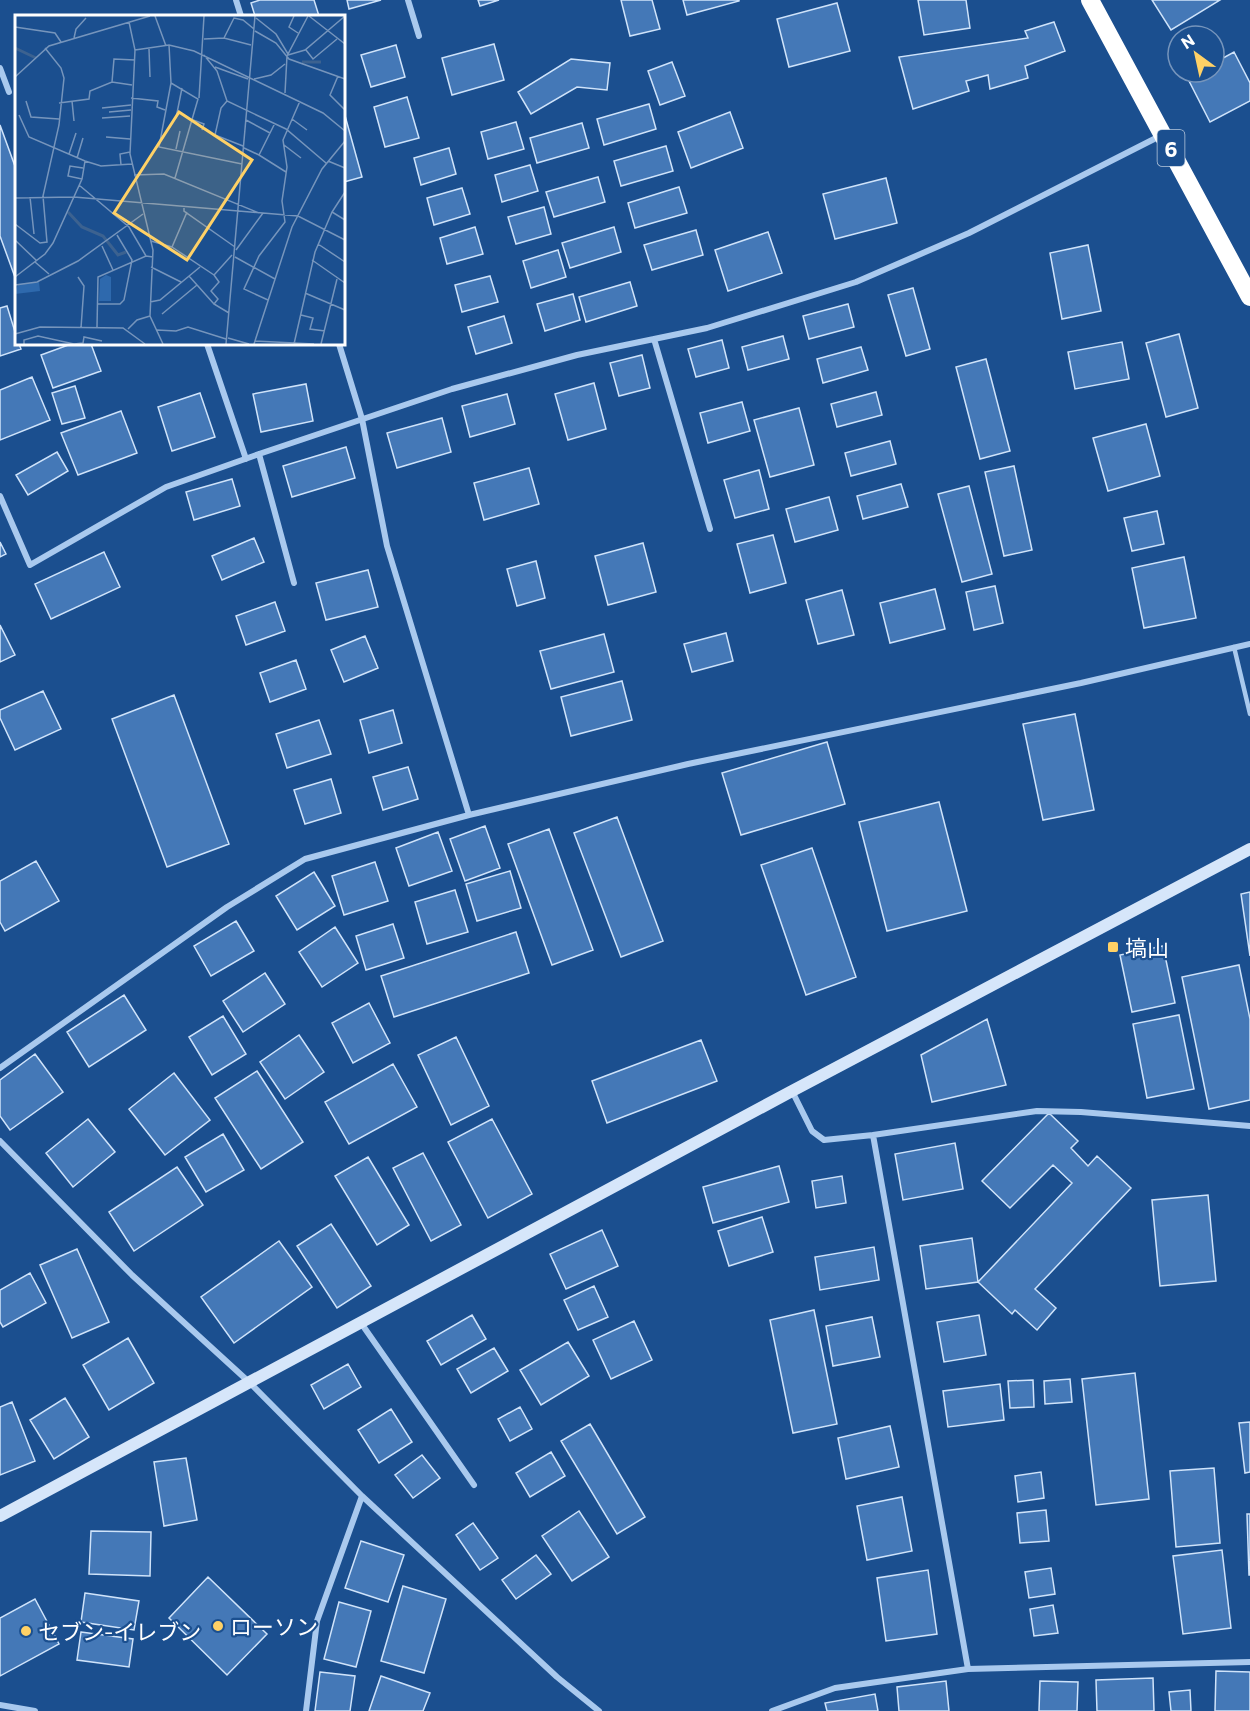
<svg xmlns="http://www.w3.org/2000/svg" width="1250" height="1711" viewBox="0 0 1250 1711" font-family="Commissioner,'Noto Sans JP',sans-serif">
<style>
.building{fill:#4478b7;stroke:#cfe3fa;stroke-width:1.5}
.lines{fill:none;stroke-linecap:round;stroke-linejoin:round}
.lane{stroke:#a9c9ee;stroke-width:4.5}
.street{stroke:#a9c9ee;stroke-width:6}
.secondary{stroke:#d6e6fa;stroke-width:12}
.highway{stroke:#fff;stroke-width:18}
.poi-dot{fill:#ffd166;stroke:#1b4f8f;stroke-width:2}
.labels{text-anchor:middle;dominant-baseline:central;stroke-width:4.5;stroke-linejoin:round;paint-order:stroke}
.shield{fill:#1b4f8f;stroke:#bbcadd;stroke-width:1.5}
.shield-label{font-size:21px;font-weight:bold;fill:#fff}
.poi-label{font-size:22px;fill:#fff;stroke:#1b4f8f;text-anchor:start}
.inset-river{fill:none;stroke:#3c6290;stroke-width:3}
.inset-road{fill:none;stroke:#7695bc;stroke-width:1.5}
.view{fill:#ffd166;fill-opacity:0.15;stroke:#ffd166;stroke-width:3}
.inset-edge{fill:none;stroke:#fff;stroke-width:3}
</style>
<rect width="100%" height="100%" fill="#1b4f8f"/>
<path class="building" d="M260,0H314L319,16H255L251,3Z
M347,0H381L349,9Z
M478,0H499L480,6Z
M621,0H652L660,29L630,36Z
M683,0H739V1L687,15Z
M918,0H966L970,28L924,35Z
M1152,0H1220L1171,30Z
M837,3L850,51L789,67L777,19Z
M1054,22L1065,51L1025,66L1028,78L990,89L988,75L966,81L969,91L913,109L899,57L1028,38L1025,31Z
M494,44L504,80L452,95L442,58Z
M396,45L405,77L371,87L361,55Z
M1234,52L1250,83V101L1210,122L1187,77L1197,72H1214V63Z
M571,59L610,63L607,90L577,87L531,114L518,92Z
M672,62L685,96L660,105L648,71Z
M407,97L419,138L385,147L374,107Z
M649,104L656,129L604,145L597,119Z
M344,112L362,177L344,182Z
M730,112L743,148L691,168L678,132Z
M516,122L524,149L488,159L481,132Z
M582,123L589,148L537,163L530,138Z
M0,125L16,169V280L0,236Z
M666,146L673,171L621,186L614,161Z
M449,148L456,174L421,185L414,158Z
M530,165L538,191L502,202L495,175Z
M598,177L605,202L554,217L546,192Z
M886,178L897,223L835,239L823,194Z
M679,187L687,213L635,228L628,203Z
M462,188L470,214L434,225L427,198Z
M544,207L551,234L516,244L508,217Z
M475,227L483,254L447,264L440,238Z
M614,227L621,252L570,268L562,243Z
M696,230L703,255L652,270L644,245Z
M768,232L782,273L728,291L715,250Z
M1088,245L1101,311L1062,319L1050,253Z
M558,250L566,277L531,288L523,261Z
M490,276L498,302L462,312L455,285Z
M630,282L637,306L586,322L579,297Z
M913,288L930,349L906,356L888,295Z
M573,294L580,320L545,331L537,304Z
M848,304L854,327L809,339L803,316Z
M7,306L16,335V344H19L21,349L0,356V308Z
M504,316L512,343L476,354L468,327Z
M1179,334L1198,408L1166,417L1146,343Z
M783,336L789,359L748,370L742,347Z
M722,340L729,368L696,377L688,349Z
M1122,342L1129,379L1075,389L1068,352Z
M71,344H91L101,371L53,388L41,355Z
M861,347L868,370L823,383L817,359Z
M642,355L650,388L619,396L610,363Z
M986,359L1010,451L980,459L956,367Z
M32,377L50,420L0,440V390Z
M594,383L606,429L568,440L555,394Z
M306,384L313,421L261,432L253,394Z
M75,386L85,418L62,424L52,393Z
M876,392L882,415L837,427L831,404Z
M200,393L215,437L172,451L158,407Z
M507,394L515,424L470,437L462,406Z
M742,402L750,431L708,443L700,413Z
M799,408L814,465L770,477L754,420Z
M121,411L137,453L78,475L61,433Z
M442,418L451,452L397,468L387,433Z
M1146,424L1160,476L1108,491L1093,438Z
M890,441L896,464L851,476L845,453Z
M346,447L355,478L292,497L283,466Z
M57,452L68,471L28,495L16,475Z
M1014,466L1032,550L1004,556L985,472Z
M529,468L539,504L484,520L474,483Z
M759,470L769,509L735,518L724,480Z
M232,479L240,506L194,520L186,492Z
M901,484L908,507L863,519L857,496Z
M969,486L992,574L962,582L938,494Z
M829,497L838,530L795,542L786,509Z
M1157,511L1164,544L1132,551L1124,518Z
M773,535L786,583L750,593L737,544Z
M254,538L264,562L222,580L212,556Z
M0,542L6,554L0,557Z
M643,543L656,592L608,605L595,556Z
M104,552L120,587L51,619L35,584Z
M1184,557L1196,618L1144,628L1132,568Z
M536,561L545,598L517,606L507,569Z
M368,570L378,607L326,620L316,583Z
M995,586L1003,623L974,630L966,592Z
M935,589L945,629L890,643L880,603Z
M842,590L854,635L818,644L806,600Z
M275,602L285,631L246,645L236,616Z
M0,625L15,655L0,662Z
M726,633L733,661L692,672L684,644Z
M604,634L614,672L551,689L540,651Z
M365,636L378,668L344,682L331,650Z
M296,660L306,689L270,702L260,673Z
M622,681L632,720L571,736L561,697Z
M43,691L61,729L15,750L0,718V710Z
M174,695L229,844L167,867L112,719Z
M393,710L402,743L369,753L360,720Z
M1075,714L1094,810L1043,820L1023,724Z
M319,720L331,754L287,768L276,734Z
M827,742L845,804L741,835L722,773Z
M408,767L418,799L383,810L373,777Z
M331,779L341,813L305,824L294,790Z
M939,802L967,911L887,931L859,822Z
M617,817L663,941L621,957L574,833Z
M485,826L500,868L465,881L450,839Z
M549,829L593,950L552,965L508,844Z
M438,832L452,871L409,886L396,848Z
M812,848L856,977L806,995L761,865Z
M36,861L59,901L5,931L0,922V881Z
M375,862L388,901L344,915L332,876Z
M510,871L521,908L477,921L466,884Z
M314,872L335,906L297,930L276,896Z
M455,890L468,932L427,944L415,902Z
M1250,892V956L1241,894Z
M236,921L254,951L211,976L194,946Z
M393,924L404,958L366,970L356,936Z
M335,927L358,963L322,987L299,952Z
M516,932L529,973L394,1017L381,976Z
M1163,946L1175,1003L1132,1012L1120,955Z
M1239,965L1250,1019V1100L1209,1109L1182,977Z
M265,973L285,1004L243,1032L223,1001Z
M124,995L146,1030L89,1067L67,1032Z
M369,1003L390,1043L353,1063L332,1023Z
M1179,1015L1194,1089L1147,1098L1133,1024Z
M223,1016L246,1054L212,1075L189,1037Z
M987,1019L1006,1085L932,1102L921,1055Z
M299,1035L324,1072L285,1099L260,1062Z
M456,1037L489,1106L451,1125L418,1055Z
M701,1040L717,1081L607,1123L592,1081Z
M35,1054L63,1092L10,1130L0,1116V1080Z
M393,1064L417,1107L349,1144L325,1102Z
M257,1071L303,1142L261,1169L215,1098Z
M174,1073L210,1120L165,1155L129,1109Z
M1049,1113L1078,1141L1071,1148L1088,1166L1097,1156L1131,1188L1035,1289L1056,1308L1037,1330L1015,1310L1012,1314L978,1282L1072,1183L1053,1165L1010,1208L982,1181Z
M88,1119L115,1152L73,1187L46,1153Z
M492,1119L532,1194L488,1218L448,1142Z
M223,1134L244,1170L206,1192L185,1157Z
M955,1143L963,1189L903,1200L895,1154Z
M423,1153L461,1225L431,1241L393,1168Z
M368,1157L409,1225L377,1245L335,1176Z
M779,1166L789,1202L713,1223L703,1187Z
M177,1167L203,1205L134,1251L109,1212Z
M842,1176L846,1203L816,1208L812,1181Z
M1208,1195L1216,1281L1160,1286L1152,1200Z
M762,1217L773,1252L729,1266L718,1231Z
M331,1224L371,1286L337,1308L297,1246Z
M602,1230L618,1266L566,1289L550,1254Z
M972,1238L978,1282L926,1289L920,1246Z
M279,1241L312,1287L234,1343L201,1297Z
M874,1247L879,1280L820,1290L815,1257Z
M77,1249L109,1322L72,1338L40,1265Z
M30,1273L46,1303L3,1327L0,1322V1290Z
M594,1286L608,1317L578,1330L564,1300Z
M814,1310L837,1424L793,1433L770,1320Z
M472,1315L486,1339L441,1365L427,1341Z
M979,1315L986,1355L944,1362L937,1322Z
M872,1317L880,1357L833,1366L826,1326Z
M634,1321L652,1360L611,1379L593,1340Z
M128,1338L154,1383L109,1410L83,1365Z
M568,1342L589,1376L541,1405L520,1370Z
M494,1348L508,1371L471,1393L457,1369Z
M348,1364L361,1387L324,1409L311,1385Z
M1135,1373L1149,1499L1096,1505L1082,1379Z
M1070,1379L1072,1402L1045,1404L1044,1381Z
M1033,1380L1034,1407L1010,1408L1008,1381Z
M1000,1384L1004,1420L948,1427L943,1391Z
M65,1398L89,1437L54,1459L30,1420Z
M12,1402L35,1461L0,1475V1407Z
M520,1407L532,1429L510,1441L498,1419Z
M391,1409L412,1442L379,1463L358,1430Z
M1250,1422V1472L1245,1473L1239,1423Z
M590,1424L645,1517L617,1534L561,1441Z
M890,1426L899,1467L846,1479L838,1438Z
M551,1452L565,1476L530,1497L516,1473Z
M422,1455L440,1478L413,1498L395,1475Z
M186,1458L197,1520L164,1526L154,1462Z
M1214,1468L1220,1543L1176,1547L1170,1471Z
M1041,1472L1044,1498L1018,1502L1015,1476Z
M902,1497L912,1551L867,1560L857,1506Z
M1046,1510L1049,1541L1020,1543L1017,1513Z
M579,1511L609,1557L572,1581L542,1536Z
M1247,1514H1250V1575H1249Z
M473,1523L498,1558L480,1570L456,1535Z
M91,1531L151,1532L150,1576L89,1574Z
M361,1541L404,1555L388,1602L345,1588Z
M1222,1550L1231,1628L1183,1634L1173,1556Z
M536,1555L551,1574L516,1599L502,1580Z
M1051,1568L1055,1594L1029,1598L1025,1572Z
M928,1570L937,1634L886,1641L877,1578Z
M208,1577L267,1634L227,1675L169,1618Z
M403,1586L446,1599L424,1673L381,1661Z
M85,1593L139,1601L134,1630L81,1622Z
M35,1599L59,1644L0,1676V1618Z
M339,1602L371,1611L356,1667L324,1659Z
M1053,1605L1058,1633L1034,1636L1030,1609Z
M81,1632L133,1639L129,1667L77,1660Z
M1216,1671L1250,1672V1711H1215Z
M320,1672L355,1676L350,1711H315Z
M381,1676L430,1693L423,1711H369Z
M1153,1678L1154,1711H1097L1096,1680Z
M946,1681L949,1711H899L897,1687Z
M1040,1681L1078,1682L1077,1711H1039Z
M1190,1690L1191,1711H1171L1169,1692Z
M875,1694L878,1711H827L825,1703Z"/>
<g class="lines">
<path class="lane" d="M1234,647L1250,714"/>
<path class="street" d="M236,0L241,16
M408,0L419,36
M0,68L9,92
M654,339L710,529
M207,344L246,459
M339,344L362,419L387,546L469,815
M259,454L294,583
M0,496L30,565L166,487L259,454L452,389L577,355L707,328L856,282L969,233L1160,136
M0,1068L227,907L305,859L469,815L688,764L1081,683L1250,644
M792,1091L812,1131L824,1140L873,1135L1037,1111L1081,1112L1250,1126
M0,1141L132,1275L249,1382L362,1496L557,1677L599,1711
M361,1323L474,1485
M968,1669L1250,1662
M0,1705L35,1711
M306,1711L317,1621L362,1496
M772,1711L835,1688L968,1669L873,1135"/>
<path class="secondary" d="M0,1516L792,1091L1250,849"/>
<path class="highway" d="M1090,0L1250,297"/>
</g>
<g class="poi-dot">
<rect x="1107" y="941" width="12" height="12" rx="3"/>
<circle cx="218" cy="1626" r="6"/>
<circle cx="26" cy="1631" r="6"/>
</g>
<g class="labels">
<rect class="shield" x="1157.5" y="130" width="27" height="36" rx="4.5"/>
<g class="shield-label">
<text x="1171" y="148">6</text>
</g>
<g class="poi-label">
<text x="1125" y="947">塙山</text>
<text x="230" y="1626">ローソン</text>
<text x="38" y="1631">セブン-イレブン</text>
</g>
</g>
<g transform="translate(15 15)">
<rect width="330" height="330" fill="#1b4f8f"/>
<path d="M91,260L96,262V286H84L85,264ZM24,267L25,276L0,279L3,269Z" fill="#2e69ad"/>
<path class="inset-river" d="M0,33L21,43M287,47H306M53,197L67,212L88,221L103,240L111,237"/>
<path class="inset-road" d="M140,1L151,31M279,1L274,12L283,18M294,1L330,29M241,3L261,19L273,39M114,7L120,35L115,139L138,235L135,301L148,329M0,12L40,18L46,27M240,16L261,28L274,44L330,64M59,23L61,14L71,3M209,23L219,3L228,5L239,14M189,24L209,23L236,30M154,30L156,68L183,84L160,163M134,34L135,62M120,35L154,30L179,36L308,98L330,116M291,35L298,44L322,24M189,40L202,56L212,86L271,114L311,148M273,40L290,35L330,1M200,52L233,64M323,61L315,80L330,95M0,62L34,31L135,1M239,64L256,60L270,49M97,67L99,44L120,45M156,68L144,132L227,149M270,78L272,41L293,1M116,83L143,86L142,92L150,95M184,83L189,1M11,86L16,102L44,104M57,86L59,106M212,86L206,93L200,120L228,131M44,88L74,84L75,76L97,67L117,70M87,93L116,90M94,97L116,95M4,100L14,122L70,146L86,151L117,149M87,103L115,101M161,103L167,73M277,104L292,115M178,105L189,109L187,115M231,105L255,118M91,122L115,124M269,130L286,143M229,133L244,140L260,108M161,134L165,116M54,139L61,118M244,140L271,157M62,143L68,123M313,146L330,153M106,150L105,139L115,137M119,160L149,159L244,198M67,164L53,161L55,151L68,153M64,170L114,212L131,241M330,177L317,197L330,205M15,182L19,219M0,183L59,182L283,201L330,225M169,191V196L220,232M0,209L25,228L32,227L28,181L44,110L49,63L46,53L30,33M0,225L22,246M136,226L157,232L172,197M303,229L330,247M87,231L98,255M157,232L199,260M221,235L248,198M220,242L260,264M297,245L330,268M20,247L34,259M136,252L166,267M174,261L199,289M0,262L30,239L38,228L67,164L70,146M63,262L69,271L66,313M0,270L22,267L63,246L128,199M290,278L330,295M253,285L229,274L244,241L270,207L267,186L272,152L268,125L285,86M135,287L145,285L185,252M82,289H105L109,285L117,245L102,220M214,298L199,289L203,284L196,276L204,267L199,260L217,240M147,299L182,270M286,300L298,303L295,314L310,316M82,312L83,262L131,241L138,242M113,314L122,305L135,301M142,315L161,316L173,312L211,324M0,319L25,312L108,313L130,329M213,323L234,329M240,326L299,329M9,329V325L23,321L59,329L68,328L69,322L87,326M211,329L240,1M239,329L277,212L307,154L330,126M279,329L300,237L317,197M306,329L322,264"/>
<path class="view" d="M164,97L237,145L172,245L99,198Z"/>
<rect width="330" height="330" class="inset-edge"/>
</g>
<g transform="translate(1196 54) rotate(327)"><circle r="28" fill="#1b4f8f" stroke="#7695bc" stroke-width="1.5"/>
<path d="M0-4.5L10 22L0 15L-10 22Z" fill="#ffd166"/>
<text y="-9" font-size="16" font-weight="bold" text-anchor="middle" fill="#ffffff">N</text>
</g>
</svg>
